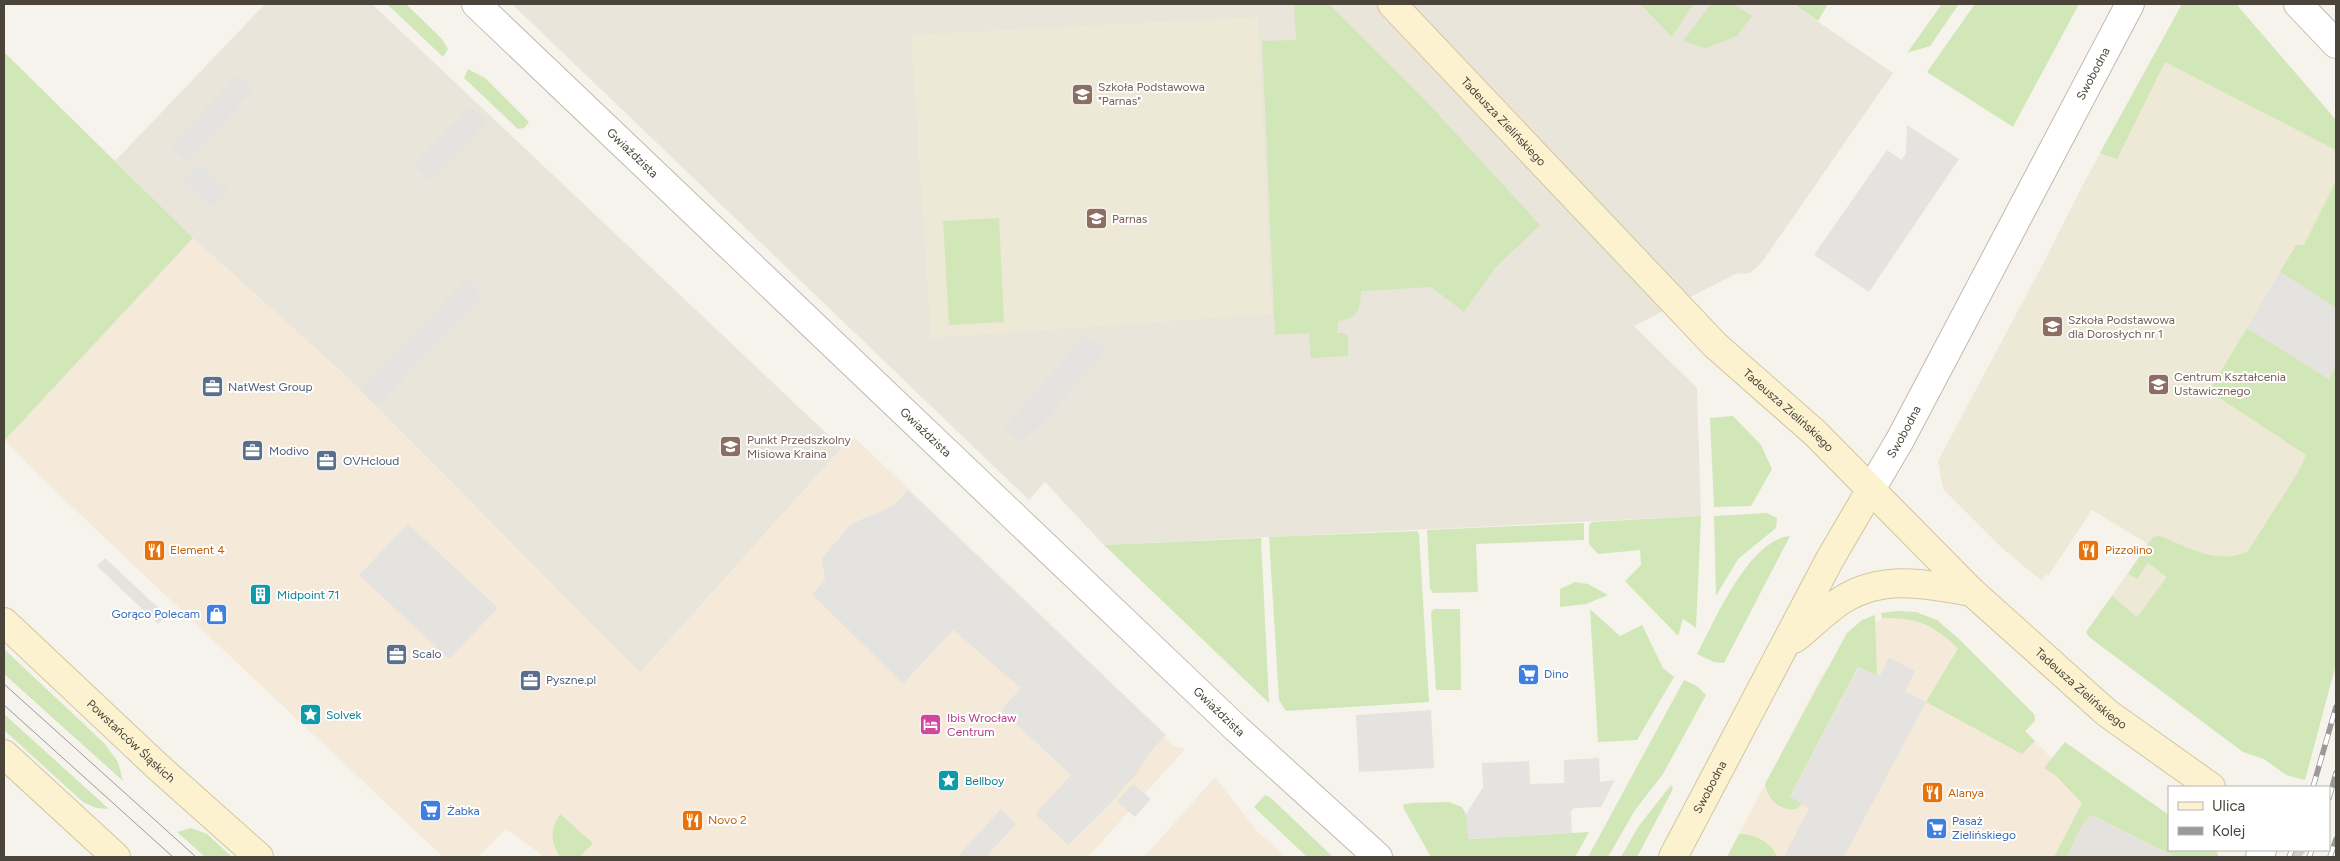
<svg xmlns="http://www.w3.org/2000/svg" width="2340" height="861" viewBox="0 0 2340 861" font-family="Figtree,sans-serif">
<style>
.residential{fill:#e9e5db}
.commercial{fill:#f5eada}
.industrial{fill:#e5e2dd}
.education{fill:#eee8d7}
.green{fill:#d1e7b8}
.parking{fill:#e5e3e0}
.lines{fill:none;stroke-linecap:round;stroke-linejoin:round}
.secondary-tunnel{stroke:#d3d0c8;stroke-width:28;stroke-dasharray:28 14;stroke-linecap:butt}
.street-casing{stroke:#c1bbaf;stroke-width:30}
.secondary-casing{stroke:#d2c69e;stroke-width:30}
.street{stroke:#fff;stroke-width:28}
.secondary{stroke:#fcf2d0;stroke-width:28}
.tram{stroke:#9a9a9a;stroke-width:1}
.rail-casing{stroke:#9a9a9a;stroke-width:5.5}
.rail{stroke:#fff;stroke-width:4;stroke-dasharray:11;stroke-linecap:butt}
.labels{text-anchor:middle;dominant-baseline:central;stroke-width:4;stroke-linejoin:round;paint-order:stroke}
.street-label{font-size:12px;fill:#4a443a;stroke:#fff}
.education-label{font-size:12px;fill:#785e54;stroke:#fff;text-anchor:start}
.service-label{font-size:12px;fill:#4e5e75;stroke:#fff;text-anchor:start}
.food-label{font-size:12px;fill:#c56008;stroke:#fff;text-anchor:start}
.culture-label{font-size:12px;fill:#0d838f;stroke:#fff;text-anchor:start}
.shop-label{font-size:12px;fill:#366cbe;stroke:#fff;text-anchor:start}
.hotel-label{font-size:12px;fill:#b23c85;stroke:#fff;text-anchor:start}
</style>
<rect width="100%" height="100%" fill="#f5f3ec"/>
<path class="residential" d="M265,4H372L842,448L640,673L348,378L193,238L115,161Z
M512,4H1640L1672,37L1694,4H1792L1893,73L1762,262L1750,273L1735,274L1634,326L1697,388L1701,516L1104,545L1045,482L1029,500Z"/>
<path class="commercial" d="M193,238L348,378L640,673L853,436L1058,631L1174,746L1185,749L1088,857H545L506,829L478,857H443L37,474L5,440Z
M1904,617L1937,629L1958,648L1951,657L2100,807L2082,825L2067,857H1727L1821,677L1847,644L1882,618Z
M1215,777L1258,832L1286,857H1144Z"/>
<path class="industrial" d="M2092,815L2175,857H2067L2082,825Z"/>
<path class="education" d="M2182,4H2236L2336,120V664L2306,776L2094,621L2148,544L2092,510L2048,576L2046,574L2042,581L2003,549L1943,489L1938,461L2045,260L2085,181Z
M1258,17L1272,314L931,338L911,35Z"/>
<path class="green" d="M387,4H406L442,39L448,49L443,57Z
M1294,4H1329L1427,102L1540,225L1495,268L1464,312L1431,287L1361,291C1361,310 1357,319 1338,321L1337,333H1344L1348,336V356L1311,358L1309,333L1275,335L1262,41L1296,40Z
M1640,4H1694L1672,37Z
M1711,4H1733L1752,16L1737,36L1706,48L1683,41Z
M1793,4H1828L1818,21Z
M1942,4H1959L1930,46L1907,53Z
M1975,4H2079L2013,127L1927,72Z
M2182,4H2236L2336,120V150L2165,62L2117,159L2100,153Z
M4,52L193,238L5,440L4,438Z
M468,69L485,78L529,122L524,128L518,129L464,78Z
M2336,181V308L2280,272L2296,245H2304Z
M999,218L1004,322L949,325L943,221Z
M2247,328L2329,379L2336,366V664L2305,780L2286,775L2264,759L2243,752L2089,637L2086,632L2112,596L2137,617L2167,577L2148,563L2137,579L2128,574L2153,537L2160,536C2188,547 2219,566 2248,551L2297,474L2306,455L2209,391Z
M1733,416L1761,445L1772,469L1751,506L1714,507L1710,418Z
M1767,513L1777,518L1776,528L1738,559L1716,596L1714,516Z
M1701,516L1696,628L1683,619L1678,636L1625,581L1641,565L1640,550L1598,554L1589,544V525L1592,522Z
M1584,523V540L1476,544L1478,592L1433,593L1430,589L1427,530Z
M1417,531L1419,534L1429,702L1286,711L1279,700L1269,537Z
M1790,536L1724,663L1714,662L1697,654C1715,621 1748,540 1790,536Z
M1261,538L1269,703L1104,545Z
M1575,582L1588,584L1608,595L1586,604L1560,607V589Z
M1434,609H1460L1461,690H1436L1431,612Z
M1590,609L1620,636L1642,625L1663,668L1674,677L1637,740L1598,742Z
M1897,611L1916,612L1937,620L1959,639L2034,714L2035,721L2025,731L2035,741L2022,754L1926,702L1958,648C1933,625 1917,617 1882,618L1881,613Z
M1875,615L1877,676L1858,667L1790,796L1802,804L1796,809C1779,811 1768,800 1765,784L1847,633L1862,620Z
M4,649L104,743L118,762L123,781L4,674Z
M1684,680L1697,686L1706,695L1663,774L1635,810L1608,857H1588Z
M4,714L109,809L96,808L83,802L4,730Z
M2065,742L2169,815V850H2216L2219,857H2175L2092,815L2082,825L2067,857H2054L2082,803L2055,775L2044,768Z
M1671,785L1673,789L1637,857H1621L1638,827Z
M1265,795L1271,798L1333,857H1307L1254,807Z
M1411,803L1449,802L1462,807L1466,814L1469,839L1589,832L1575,857H1431L1404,809L1403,805Z
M560,814L593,843L580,857H560C550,841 550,830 560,814Z
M191,828L207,834L232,857H205L177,832Z
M1739,834C1755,834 1772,842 1777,857H1727Z"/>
<path class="parking" d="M237,75L253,91L187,162L170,146Z
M470,105L487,122L431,182L413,165Z
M1907,125L1959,159L1869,292L1814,255L1887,150L1902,160L1906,153Z
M200,163L228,190L212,208L183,180Z
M2280,272L2336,308V366L2329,379L2247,328Z
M466,279L482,296L377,407L360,390Z
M1084,336L1106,350L1051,415L1020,443L1004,428Z
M908,490L1166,735L1150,752L1137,773L1106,808L1068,845L1035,814L1071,775L1001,710L1021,688L953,630L903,684L812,594L825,580L822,558L851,524L893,506Z
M408,524L498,608L449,659L359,575Z
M105,558L166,615L158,624L97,566Z
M1889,657L1915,671L1905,691L1926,702L1844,857H1784L1809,808L1790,797L1859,667L1876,676L1881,674Z
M1431,710L1434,768L1359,772L1356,715Z
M1599,758L1600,782L1615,780L1601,807L1575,808L1571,811L1572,833L1468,839L1466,814L1483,787L1482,763L1529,761L1530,784L1564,783V760Z
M1133,784L1151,799L1135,817L1117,801Z
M1001,809L1016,824L986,857H957Z"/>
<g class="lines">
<path class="secondary-tunnel" d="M2293,850L2301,857"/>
<defs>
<g id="street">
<path id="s1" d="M476,4L1237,729L1378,857"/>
<path d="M2298,4L2336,44"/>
<path id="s2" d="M1871,489L1900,440L2130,4"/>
<path d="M2260,857L2262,850"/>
</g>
<g id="secondary">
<path id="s3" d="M1392,4L1715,345L1815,433L1972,592L2107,713L2211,787"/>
<path id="s4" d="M4,622L157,766L259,857"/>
<path d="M1794,639C1810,627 1825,611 1842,600C1883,574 1926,584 1972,592"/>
<path d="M4,754L116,857"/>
<path id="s5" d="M1673,857L1830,559L1871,489"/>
</g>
</defs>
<use href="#street" class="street-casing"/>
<use href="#secondary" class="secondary-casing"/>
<use href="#street" class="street"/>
<use href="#secondary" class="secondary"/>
<path class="tram" d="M4,684L196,857
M4,705L173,857"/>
<defs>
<path id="rail" d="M2313,787L2336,707
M2329,798L2336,773
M2289,857L2292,850
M2309,857L2312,850
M2330,857L2336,839"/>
</defs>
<use href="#rail" class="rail-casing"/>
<use href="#rail" class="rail"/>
</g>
<defs>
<symbol id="school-square" viewBox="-11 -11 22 22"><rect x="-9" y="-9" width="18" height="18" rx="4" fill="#8d6e63" stroke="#fff"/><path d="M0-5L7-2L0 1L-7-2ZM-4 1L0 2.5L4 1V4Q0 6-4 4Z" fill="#fff"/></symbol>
<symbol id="office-square" viewBox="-11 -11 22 22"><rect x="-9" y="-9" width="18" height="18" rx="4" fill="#5c6f8a" stroke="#fff"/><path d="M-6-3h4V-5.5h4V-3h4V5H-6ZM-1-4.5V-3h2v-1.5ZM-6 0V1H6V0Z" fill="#fff"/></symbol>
<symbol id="restaurant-square" viewBox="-11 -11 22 22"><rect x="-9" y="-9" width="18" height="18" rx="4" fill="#e8710a" stroke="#fff"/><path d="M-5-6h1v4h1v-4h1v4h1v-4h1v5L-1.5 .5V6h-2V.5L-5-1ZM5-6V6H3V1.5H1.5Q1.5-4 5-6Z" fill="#fff"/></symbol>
<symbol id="building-square" viewBox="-11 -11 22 22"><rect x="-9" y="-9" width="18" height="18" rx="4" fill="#0f9aa8" stroke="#fff"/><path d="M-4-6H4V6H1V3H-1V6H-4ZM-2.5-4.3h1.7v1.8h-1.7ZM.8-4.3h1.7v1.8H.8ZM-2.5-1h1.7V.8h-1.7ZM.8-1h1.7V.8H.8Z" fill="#fff"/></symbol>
<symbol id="shop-square" viewBox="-11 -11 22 22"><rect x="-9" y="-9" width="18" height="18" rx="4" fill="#3f7fe0" stroke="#fff"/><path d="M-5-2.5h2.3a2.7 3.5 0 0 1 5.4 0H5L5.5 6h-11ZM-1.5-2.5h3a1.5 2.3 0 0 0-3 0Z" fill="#fff"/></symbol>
<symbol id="supermarket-square" viewBox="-11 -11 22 22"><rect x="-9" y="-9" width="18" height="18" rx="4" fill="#3f7fe0" stroke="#fff"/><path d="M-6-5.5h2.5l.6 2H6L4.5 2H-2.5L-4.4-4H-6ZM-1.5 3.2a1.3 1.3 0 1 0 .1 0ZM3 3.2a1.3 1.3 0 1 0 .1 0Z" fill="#fff"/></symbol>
<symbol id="sight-square" viewBox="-11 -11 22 22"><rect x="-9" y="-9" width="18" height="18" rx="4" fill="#0f9aa8" stroke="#fff"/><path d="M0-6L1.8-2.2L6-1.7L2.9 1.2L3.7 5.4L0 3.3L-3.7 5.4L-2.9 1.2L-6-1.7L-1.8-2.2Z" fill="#fff"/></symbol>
<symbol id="hotel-square" viewBox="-11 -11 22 22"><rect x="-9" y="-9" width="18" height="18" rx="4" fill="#d1479c" stroke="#fff"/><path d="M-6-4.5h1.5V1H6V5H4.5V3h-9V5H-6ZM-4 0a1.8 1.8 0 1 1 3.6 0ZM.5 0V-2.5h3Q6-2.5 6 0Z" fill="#fff"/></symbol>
</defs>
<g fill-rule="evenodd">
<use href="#school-square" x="1070" y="82" width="25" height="25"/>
<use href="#school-square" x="1084" y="206" width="25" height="25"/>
<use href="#school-square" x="2040" y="314" width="25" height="25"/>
<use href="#school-square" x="2146" y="372" width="25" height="25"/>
<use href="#office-square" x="200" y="374" width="25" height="25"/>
<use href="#school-square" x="718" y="434" width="25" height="25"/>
<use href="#office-square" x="240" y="438" width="25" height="25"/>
<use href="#office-square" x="314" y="448" width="25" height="25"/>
<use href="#restaurant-square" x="142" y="538" width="25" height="25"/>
<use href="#restaurant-square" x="2076" y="538" width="25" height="25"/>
<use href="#building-square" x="248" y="582" width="25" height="25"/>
<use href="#shop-square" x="204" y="602" width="25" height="25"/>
<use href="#office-square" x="384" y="642" width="25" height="25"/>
<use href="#supermarket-square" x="1516" y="662" width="25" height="25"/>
<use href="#office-square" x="518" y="668" width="25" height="25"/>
<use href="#sight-square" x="298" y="702" width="25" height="25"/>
<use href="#hotel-square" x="918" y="712" width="25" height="25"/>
<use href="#sight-square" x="936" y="768" width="25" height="25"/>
<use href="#restaurant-square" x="1920" y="780" width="25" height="25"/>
<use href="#supermarket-square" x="418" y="798" width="25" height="25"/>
<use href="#restaurant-square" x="680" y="808" width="25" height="25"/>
<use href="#supermarket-square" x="1924" y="816" width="25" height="25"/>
</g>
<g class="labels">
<g class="street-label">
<text stroke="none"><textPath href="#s2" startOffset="471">Swobodna</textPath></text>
<text stroke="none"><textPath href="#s3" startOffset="162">Tadeusza Zielińskiego</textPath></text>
<text stroke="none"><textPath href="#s1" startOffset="216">Gwiaździsta</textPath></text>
<text stroke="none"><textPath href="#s3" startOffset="568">Tadeusza Zielińskiego</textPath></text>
<text stroke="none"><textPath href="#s1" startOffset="621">Gwiaździsta</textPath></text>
<text stroke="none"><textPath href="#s2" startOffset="66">Swobodna</textPath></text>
<text stroke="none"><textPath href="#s3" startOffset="972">Tadeusza Zielińskiego</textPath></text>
<text stroke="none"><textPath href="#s1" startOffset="1026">Gwiaździsta</textPath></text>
<text stroke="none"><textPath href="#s4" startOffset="174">Powstańców Śląskich</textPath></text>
<text stroke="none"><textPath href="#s5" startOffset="79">Swobodna</textPath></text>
</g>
<g class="education-label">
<text x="1098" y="87">Szkoła Podstawowa<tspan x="1098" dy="14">"Parnas"</tspan></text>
<text x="1112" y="219">Parnas</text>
<text x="2068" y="320">Szkoła Podstawowa<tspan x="2068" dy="14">dla Dorosłych nr 1</tspan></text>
<text x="2174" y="377">Centrum Kształcenia<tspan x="2174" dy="14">Ustawicznego</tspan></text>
<text x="747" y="440">Punkt Przedszkolny<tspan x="747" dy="14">Misiowa Kraina</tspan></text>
</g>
<g class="service-label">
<text x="228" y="387">NatWest Group</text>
<text x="269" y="451">Modivo</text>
<text x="343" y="461">OVHcloud</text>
<text x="412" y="654">Scalo</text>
<text x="546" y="680">Pyszne.pl</text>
</g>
<g class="food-label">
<text x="170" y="550">Element 4</text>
<text x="2105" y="550">Pizzolino</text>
<text x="1948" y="793">Alanya</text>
<text x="708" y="820">Novo 2</text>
</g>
<g class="culture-label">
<text x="277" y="595">Midpoint 71</text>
<text x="326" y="715">Solvek</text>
<text x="965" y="781">Bellboy</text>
</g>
<g class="shop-label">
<text x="200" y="614" text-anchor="end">Gorąco Polecam</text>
<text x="1544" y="674">Dino</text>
<text x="447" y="811">Żabka</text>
<text x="1952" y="821">Pasaż<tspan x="1952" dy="14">Zielińskiego</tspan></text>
</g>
<g class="hotel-label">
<text x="947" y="718">Ibis Wrocław<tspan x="947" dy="14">Centrum</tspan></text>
</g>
</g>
<rect width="2340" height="861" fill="none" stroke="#4a443a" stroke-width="10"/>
<rect x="2168" y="786" width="162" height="65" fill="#ffffff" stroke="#b7b4b0"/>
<rect x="2178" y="802" width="25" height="8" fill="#fcf2d0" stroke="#b7b4b0"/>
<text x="2212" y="811" font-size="15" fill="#4a443a">Ulica</text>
<rect x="2178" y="827" width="25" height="8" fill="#9a9a9a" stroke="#b7b4b0"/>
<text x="2212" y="836" font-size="15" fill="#4a443a">Kolej</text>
</svg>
